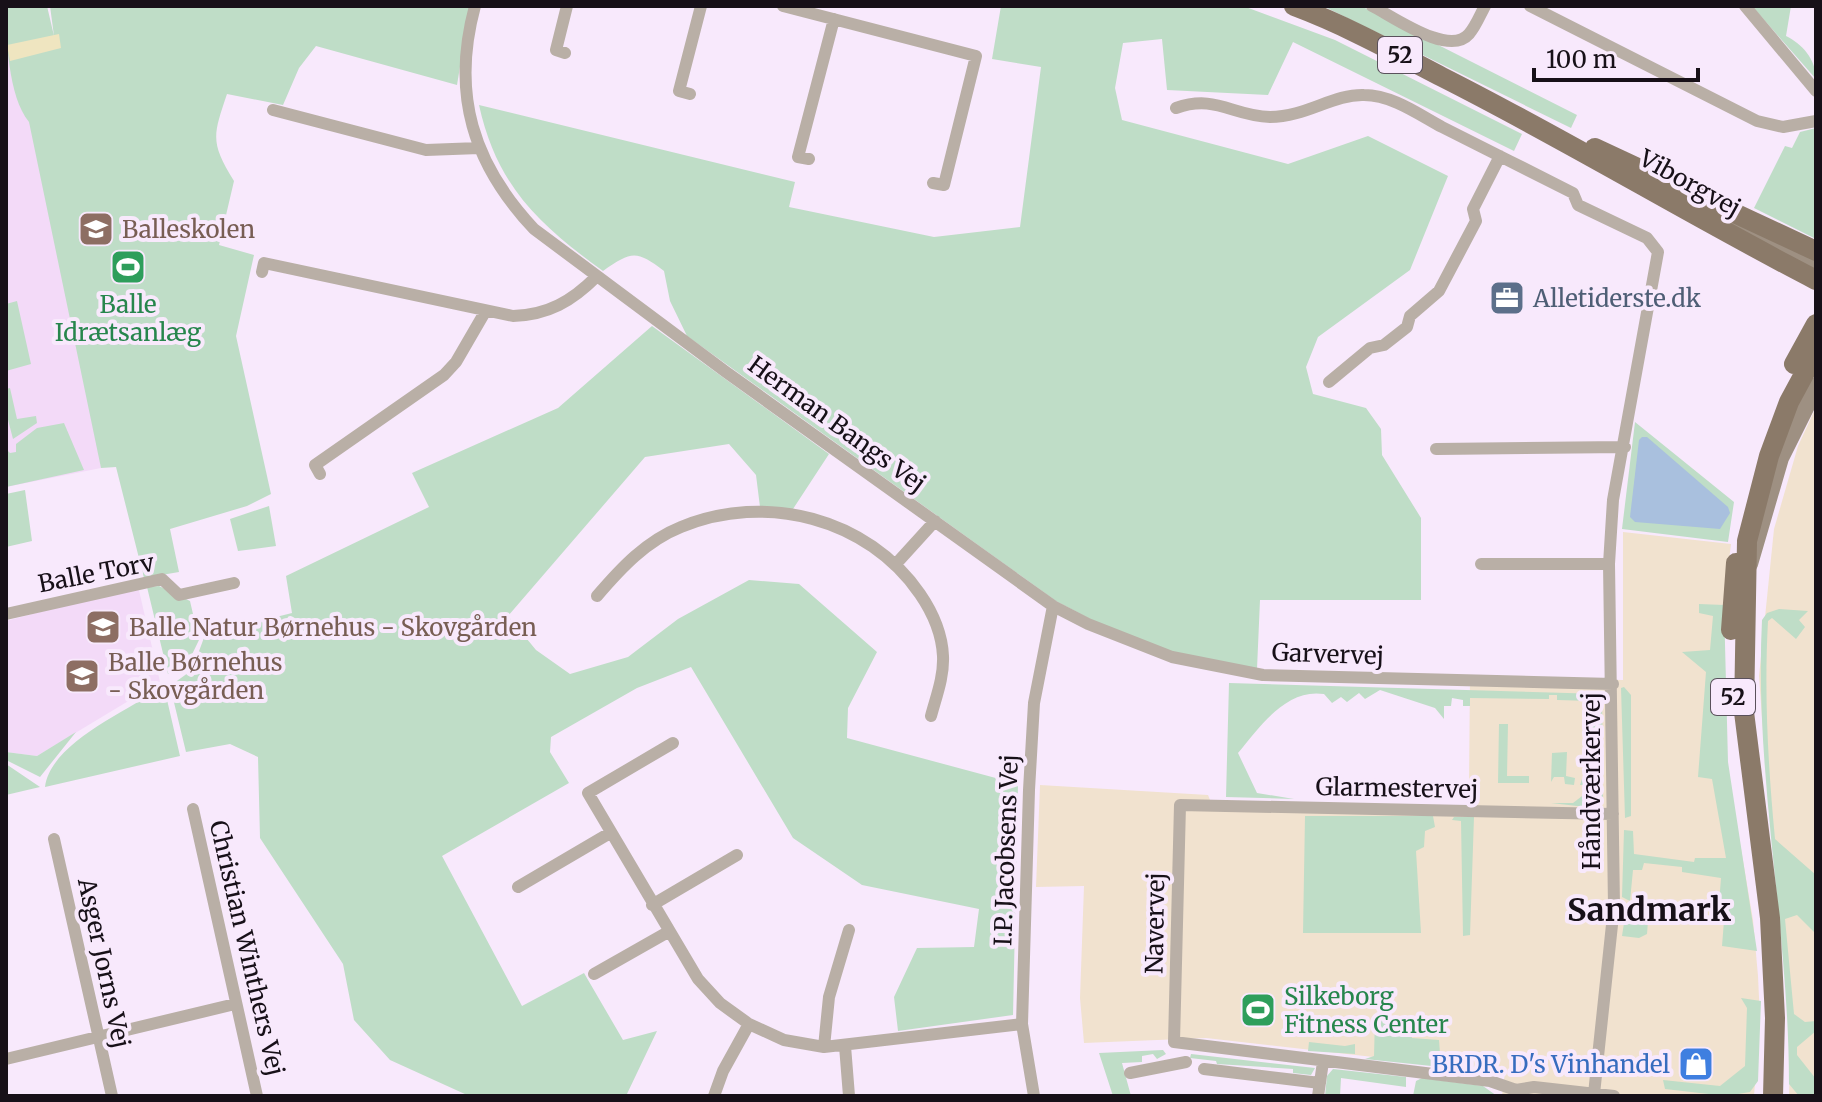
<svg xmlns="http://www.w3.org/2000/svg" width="1822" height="1102" viewBox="0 0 1822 1102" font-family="Merriweather,serif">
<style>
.commercial{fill:#f1e2cf}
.built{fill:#f3daf8}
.green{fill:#bfddc7}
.sand{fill:#efe5c0}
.water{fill:#a9c0de}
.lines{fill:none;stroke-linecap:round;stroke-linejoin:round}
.street{stroke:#b9afa6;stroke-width:12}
.secondary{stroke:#9e9082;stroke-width:18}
.primary{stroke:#8b7a69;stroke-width:20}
.labels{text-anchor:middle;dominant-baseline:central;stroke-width:8;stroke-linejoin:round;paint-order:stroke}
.shield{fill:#f8e9fc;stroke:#5a515c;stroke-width:2}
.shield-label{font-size:22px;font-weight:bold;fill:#171018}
.street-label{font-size:24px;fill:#171018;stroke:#f8e9fc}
.education-label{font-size:24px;fill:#785e54;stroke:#f8e9fc;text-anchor:start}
.service-label{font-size:24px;fill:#4e5e75;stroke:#f8e9fc;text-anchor:start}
.leisure-label{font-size:24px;fill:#27864d;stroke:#f8e9fc}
.shop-label{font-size:24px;fill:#366cbe;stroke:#f8e9fc;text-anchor:end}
.district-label{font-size:32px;font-weight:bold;fill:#171018;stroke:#f8e9fc}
</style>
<rect width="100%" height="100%" fill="#f8e9fc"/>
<path class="commercial" d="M1816,407V1096H1789L1791,1032L1787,969L1768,800L1759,676L1774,529L1798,446Z
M1623,532L1731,544L1724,601L1726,760L1753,920L1758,976L1760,1019L1754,1096H1502L1505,1072L1206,1038L1084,1043L1080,998L1084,886L1036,887L1040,785L1208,795L1214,810L1472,816L1469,785L1470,676L1623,680Z"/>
<path class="built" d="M58,34L101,468L6,487V46Z
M138,586L160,682L37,756L6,752V621Z"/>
<path class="green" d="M6,6H47L54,36L50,6H470L457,85L316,46L299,68L283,105L227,94C213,136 210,142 234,181L219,245L254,255L236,336L271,494L247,506L170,529L179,572L144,578L116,467L101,468L29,122C8,96 6,38 6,6Z
M1001,6H1243L1335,40L1522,134L1514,151L1293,42L1268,95L1167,90L1162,39L1123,43L1115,88L1122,120L1288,164L1368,136L1448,176L1410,270L1318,337L1306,367L1313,394L1366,408L1381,429L1382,455L1421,518V600H1260L1257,669L1169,652L1109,629L1056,601L687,336L670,301L664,271C636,250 632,251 603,271C538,224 497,186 479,105L795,182L789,207L934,237L1020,227L1041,67L992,59Z
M1323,6H1361L1577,115L1571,128Z
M1752,6H1791L1786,36C1802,44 1816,59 1816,79Z
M1816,128V239L1754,208L1785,146L1792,148L1800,132Z
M17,301L31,364L6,371V304Z
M652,326L829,454L793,509L760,507L756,475L729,444L645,457L508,616L536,650L570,674L628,657L678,619L749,580L799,584L877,652L848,708L847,738L1018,784L1013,1015L898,1031L894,997L917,948L974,947L979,909L862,885L793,838L691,667L637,688L551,737L550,752L569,783L442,856L522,1006L584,973L623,1040L657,1031L626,1096L467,1095L390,1060L354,1020L343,964L260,838L258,757L230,744L186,752L170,686L192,670L205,635L292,613L286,576L429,507L412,473L558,408Z
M10,388L17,419L36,416L37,423L13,439L6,412V389Z
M1635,422L1734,502L1728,542L1622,529Z
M64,423L84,470L6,487V449L10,453L16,452V444L37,428Z
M25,490L32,541L6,547V494Z
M269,506L276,546L238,551L230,519Z
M159,586L190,601L199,640L184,671L168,674L147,587Z
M1699,604L1724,605L1728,762L1757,951L1722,946L1725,908L1719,904L1721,878L1682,872V867L1644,863L1642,870H1633L1630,901L1622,897L1624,830L1633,831L1634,854L1694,862L1695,858H1726L1712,779L1698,777L1706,672L1682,652L1710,650L1713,616L1699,613Z
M1779,609L1808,611L1799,620L1805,627L1796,639L1772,618L1768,621C1764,694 1768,765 1775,839L1816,875V934L1797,915L1785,919L1794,1014L1805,1022L1816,1021V1031L1797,1047V1055L1816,1079V1094L1799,1096L1789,1084C1789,929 1754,776 1762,620L1767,613Z
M1229,683L1602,694L1603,796L1600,803L1586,807L1551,803H1573L1586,793V785H1580L1582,779L1589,778L1591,701L1557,700V695H1549V699L1470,698V706H1463V700L1452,698L1451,706H1444V719L1435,708L1380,690L1365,699L1359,693L1347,702L1341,697L1332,703L1324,694C1286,688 1260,727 1238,753L1257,793L1294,799L1226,797Z
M1624,687L1631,695V816L1625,818L1621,688Z
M160,689L165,691L180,756L45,787C50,744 126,711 160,689Z
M1499,724H1508L1507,776H1529V783H1498Z
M76,732L40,777L6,760V752L37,756Z
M1567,752L1566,776L1575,778L1574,785L1565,784L1564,777H1554L1551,782L1552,753Z
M6,764L40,787L6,795Z
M1305,816H1433L1435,827L1425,831L1424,847L1416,851L1421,933H1303Z
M1454,817H1474L1470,935L1463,936L1461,821L1452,820Z
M1626,910H1629V918L1648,921L1647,934L1639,938L1622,936Z
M1741,998L1761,1001L1758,1081L1750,1092L1726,1096L1665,1089L1663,1080L1720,1086L1745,1066L1747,1008Z
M1375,1018L1407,1019L1412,1038L1439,1040L1441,1067L1365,1059L1374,1056Z
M1309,1042L1345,1046L1355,1044V1054L1308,1051Z
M1163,1050L1166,1054L1157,1059L1153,1054L1142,1056V1062L1122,1063L1131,1096H1113L1099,1053Z
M1191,1054L1315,1068L1311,1075L1293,1073V1069L1217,1064L1216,1061L1190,1058Z
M1333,1069L1406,1077V1087L1341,1078L1340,1096H1325L1327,1076Z
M1422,1078L1483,1086L1497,1096H1413L1416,1081Z"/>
<path class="sand" d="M59,34L61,48L10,61L7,45Z"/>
<path class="water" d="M1642,437H1647L1728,507L1730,513L1720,529L1635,522L1630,517L1639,440Z"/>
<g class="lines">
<path class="street" d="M475,6C451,94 473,164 534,229L726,372L1053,606L1088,624L1172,657L1263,675L1613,684
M783,6L976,56L944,185L933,183
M1372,6C1394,17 1449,57 1469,34C1476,26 1480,15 1485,6
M1530,6L1757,121L1783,127L1816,121
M1745,6L1816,91
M565,53L556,50L567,6
M690,94L679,91L701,6
M1176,108C1216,94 1232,116 1270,117C1306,117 1333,94 1364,95C1392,95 1418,114 1442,127C1486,149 1529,171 1573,193L1578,205L1647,238L1658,252L1613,500L1609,564L1614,906L1594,1094
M273,110L426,150L479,148
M809,159L798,157L834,19
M262,272L264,263L513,316C548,315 572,301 596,277
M1329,382L1370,348L1384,345L1407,327L1410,316L1439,291L1476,221L1473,209L1500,156
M1436,449L1625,447
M320,474L315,465L444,375L456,362L485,312
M1481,564H1609
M895,565L935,521
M597,596C621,568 646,541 681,527C765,492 868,518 920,594C933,613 942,634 943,656C944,677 936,697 931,716
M6,614L162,579L179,595L234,583
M673,743L588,793L698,979L720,1003L749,1024L784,1040L824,1047L1022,1024
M193,809L257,1096
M1613,814L1180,805L1174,1042L1490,1081L1516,1090L1534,1087L1614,1096
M54,839L112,1096
M518,887L610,833
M652,905L737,855
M594,974L668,932
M845,1046L849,1096
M824,1047L829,997L849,930
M6,1059L235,1004
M1204,1069L1320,1083
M1130,1073L1186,1062
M714,1096L723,1071L749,1024
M1034,1096L1022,1024L1029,790L1034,703L1053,606
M1318,1096L1323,1062"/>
<path class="secondary" d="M1716,215L1816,265
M1749,564L1780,458L1816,386"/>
<path class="primary" d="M1294,6C1345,25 1394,52 1442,77C1569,141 1690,215 1816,280
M1595,148L1816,251
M1794,364L1816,324
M1731,630L1736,563
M1773,1096L1775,1018L1770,918L1744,712L1747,541L1769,456L1789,402L1816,352"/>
</g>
<defs>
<symbol id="school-square" viewBox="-11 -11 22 22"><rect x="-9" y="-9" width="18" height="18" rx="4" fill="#8d6e63" stroke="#f8e9fc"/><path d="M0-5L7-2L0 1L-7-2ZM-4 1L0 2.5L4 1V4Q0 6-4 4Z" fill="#fff"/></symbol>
<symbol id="stadium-square" viewBox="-11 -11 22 22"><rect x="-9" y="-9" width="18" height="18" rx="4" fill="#2e9e5b" stroke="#f8e9fc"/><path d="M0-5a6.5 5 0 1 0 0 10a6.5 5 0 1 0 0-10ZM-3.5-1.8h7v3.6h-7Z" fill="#fff"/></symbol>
<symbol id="office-square" viewBox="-11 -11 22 22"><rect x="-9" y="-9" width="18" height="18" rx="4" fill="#5c6f8a" stroke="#f8e9fc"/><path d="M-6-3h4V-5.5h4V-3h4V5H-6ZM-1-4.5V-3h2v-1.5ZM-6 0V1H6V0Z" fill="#fff"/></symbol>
<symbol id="shop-square" viewBox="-11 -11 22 22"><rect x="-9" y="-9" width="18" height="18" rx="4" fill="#3f7fe0" stroke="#f8e9fc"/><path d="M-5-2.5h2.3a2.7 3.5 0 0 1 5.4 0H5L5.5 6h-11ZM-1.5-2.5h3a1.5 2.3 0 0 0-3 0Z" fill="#fff"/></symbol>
</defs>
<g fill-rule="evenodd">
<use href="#school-square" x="76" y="209" width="40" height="40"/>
<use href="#stadium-square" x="108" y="247" width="40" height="40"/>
<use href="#office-square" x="1487" y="278" width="40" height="40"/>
<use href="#school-square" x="83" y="607" width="40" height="40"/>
<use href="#school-square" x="62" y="656" width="40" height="40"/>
<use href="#stadium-square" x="1238" y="990" width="40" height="40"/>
<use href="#shop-square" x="1676" y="1044" width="40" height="40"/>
</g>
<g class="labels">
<g class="shield">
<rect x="1378" y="37" width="44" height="36" rx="6"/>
<rect x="1711" y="679" width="44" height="36" rx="6"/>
</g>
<g class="shield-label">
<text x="1400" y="55">52</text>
<text x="1733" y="697">52</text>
</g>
<g class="street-label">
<text transform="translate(1690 183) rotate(29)">Viborgvej</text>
<text transform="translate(837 424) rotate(36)">Herman Bangs Vej</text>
<text transform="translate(96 573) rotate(-11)">Balle Torv</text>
<text transform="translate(1328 654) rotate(2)">Garvervej</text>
<text transform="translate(1591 781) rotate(-90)">Håndværkervej</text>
<text transform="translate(1397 788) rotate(1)">Glarmestervej</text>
<text transform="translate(1006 850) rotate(-88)">I.P. Jacobsens Vej</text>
<text transform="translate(1155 923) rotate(-89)">Navervej</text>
<text transform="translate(247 948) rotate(77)">Christian Winthers Vej</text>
<text transform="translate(104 963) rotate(78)">Asger Jorns Vej</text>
</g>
<g class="education-label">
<text x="122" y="229">Balleskolen</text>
<text x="129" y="627">Balle Natur Børnehus - Skovgården</text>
<text x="108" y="662">Balle Børnehus<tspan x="108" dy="28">- Skovgården</tspan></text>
</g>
<g class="service-label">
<text x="1533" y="298">Alletiderste.dk</text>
</g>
<g class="leisure-label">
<text x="128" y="304">Balle<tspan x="128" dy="28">Idrætsanlæg</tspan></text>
<text x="1284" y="996" text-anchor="start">Silkeborg<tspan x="1284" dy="28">Fitness Center</tspan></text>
</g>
<g class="shop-label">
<text x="1670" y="1064">BRDR. D's Vinhandel</text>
</g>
<g class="district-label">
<text x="1649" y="910">Sandmark</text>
</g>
</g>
<rect width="1822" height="1102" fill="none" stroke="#171018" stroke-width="16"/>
<path d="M1534 68v12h164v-12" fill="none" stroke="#171018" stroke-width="4"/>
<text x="1546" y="68" font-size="24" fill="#171018" stroke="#f8e9fc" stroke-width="6" paint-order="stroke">100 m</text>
</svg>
